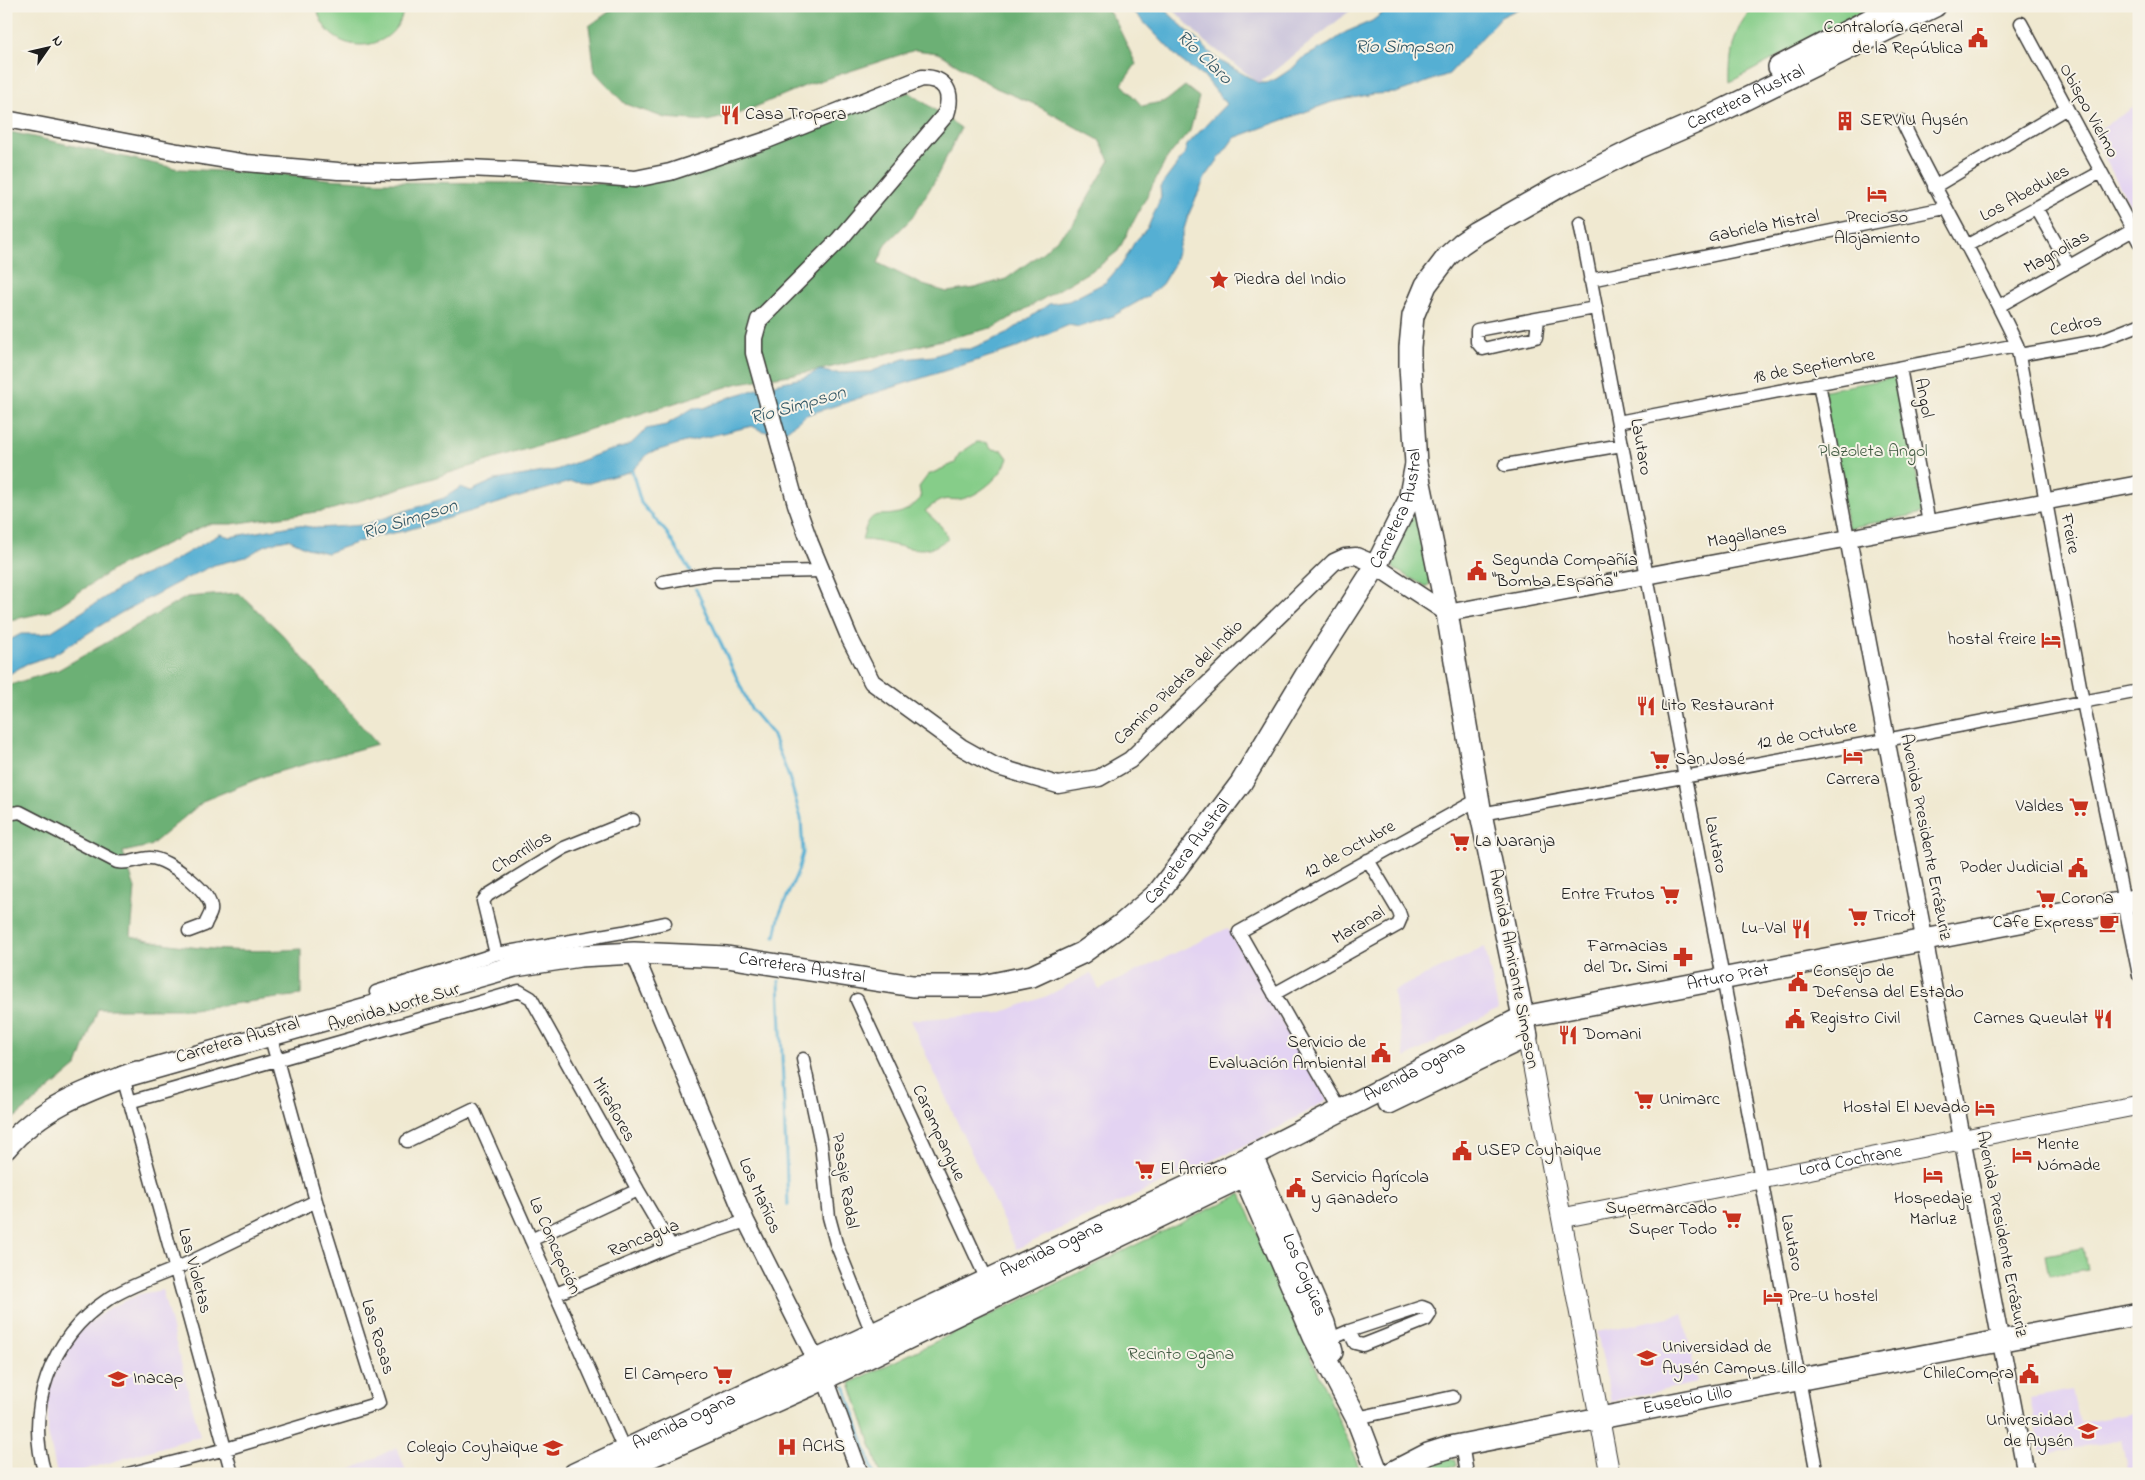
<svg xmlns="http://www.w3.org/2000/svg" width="2145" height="1480" viewBox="0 0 2145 1480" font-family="'Indie Flower',sans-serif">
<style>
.built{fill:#e3d3f2}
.industrial{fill:#c6c0da}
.green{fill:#86cd89;stroke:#517452}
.forest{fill:#6cb075;stroke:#446648}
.water{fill:#55afd3;stroke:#386678}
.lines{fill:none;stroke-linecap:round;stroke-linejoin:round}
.stream{stroke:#55afd3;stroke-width:3}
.minor-casing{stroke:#3c3b37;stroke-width:15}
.tertiary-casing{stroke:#3c3b37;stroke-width:19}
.secondary-casing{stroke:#3c3b37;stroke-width:21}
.primary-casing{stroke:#3c3b37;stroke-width:24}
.trunk-casing{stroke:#3c3b37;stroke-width:24}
.minor{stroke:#fff;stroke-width:12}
.tertiary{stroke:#fff;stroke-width:16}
.secondary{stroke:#fff;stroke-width:19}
.primary{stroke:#fff;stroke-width:21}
.trunk{stroke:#fff;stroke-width:21}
.labels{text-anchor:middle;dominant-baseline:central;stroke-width:4;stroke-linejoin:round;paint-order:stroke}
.poi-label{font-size:18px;fill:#1c1c1c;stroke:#f7f3e8;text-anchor:start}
.street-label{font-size:18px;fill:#1c1c1c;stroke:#f7f3e8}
.park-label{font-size:18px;fill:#415a42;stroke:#f7f3e8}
.water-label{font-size:19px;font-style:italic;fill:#335765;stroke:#f7f3e8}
</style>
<rect width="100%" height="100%" fill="#f7f3e8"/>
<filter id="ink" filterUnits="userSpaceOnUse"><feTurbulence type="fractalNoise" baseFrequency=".02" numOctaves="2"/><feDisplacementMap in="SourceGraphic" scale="10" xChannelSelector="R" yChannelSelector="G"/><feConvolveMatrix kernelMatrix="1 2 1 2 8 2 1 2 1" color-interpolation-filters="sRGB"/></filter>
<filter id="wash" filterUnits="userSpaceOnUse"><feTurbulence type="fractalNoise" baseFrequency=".0096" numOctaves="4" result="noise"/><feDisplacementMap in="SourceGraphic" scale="20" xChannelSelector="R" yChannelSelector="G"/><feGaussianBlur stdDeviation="1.12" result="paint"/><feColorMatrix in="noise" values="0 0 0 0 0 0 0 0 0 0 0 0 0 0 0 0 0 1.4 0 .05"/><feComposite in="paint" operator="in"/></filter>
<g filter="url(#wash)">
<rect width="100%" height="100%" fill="#f0e9d1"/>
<path class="built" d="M2139,104V223L2092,134Z
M1228,928L1327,1100L1257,1140L1016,1249L910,1020L999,1013L1047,996L1091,973L1099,989Z
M1485,947L1498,1009L1405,1058L1393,991Z
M162,1290L200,1436L71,1474H57L48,1433V1396L55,1363L78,1331L109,1308L140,1294Z
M1683,1314L1697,1383L1611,1401L1597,1332Z
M2072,1390L2079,1423L2139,1412V1474H2129L2122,1439L2041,1455L2030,1398Z
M397,1447L407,1474H342Z"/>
<path class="industrial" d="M1170,6H1356L1259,83L1201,38Z"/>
<path class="green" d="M317,6H404C398,58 324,58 317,6Z
M1755,6H1874L1730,82C1729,55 1734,25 1755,6Z
M1897,377L1924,513L1848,528L1821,391Z
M977,442L987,443L991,449L1002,450L1008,458C1003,475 980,495 962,499C956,501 948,498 942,500C936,502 930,507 925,511L941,526L948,539C944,541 939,545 934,547C914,554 884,540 862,540C871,504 878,520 902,512C910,509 915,504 921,498L919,487L928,475L955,463L959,454Z
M1415,509L1421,516L1430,583L1427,587L1394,569L1390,559Z
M1241,1194L1362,1474H881L850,1383Z
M2083,1248L2087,1269L2049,1276L2045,1255Z
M1447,1457L1456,1460L1457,1465L1432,1474H1404Z"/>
<path class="forest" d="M626,6H1105L1116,22L1136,64L1122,84L1142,106L1166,101L1185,86L1199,97L1190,131L1167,158L1118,251L1099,266L995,327L820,370L739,383L330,510L232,524H208L115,568L51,611L6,621V131L179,169L282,174L327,179L378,182L634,184L909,92L961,128L934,182L912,218L886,244L878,263L923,285L947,292L974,288L1006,279L1043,252L1073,224L1110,160L1099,140L1034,104L996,88L938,53L915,50L807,85L741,113L707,121L665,118L625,104L595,72L589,26L613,9Z
M239,593L283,635L377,744L267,775L205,800L150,846L123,852L135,888L131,936C187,950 244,953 301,949V995L193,1009H98L77,1066L6,1125V686L58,670L187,597Z"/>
<path class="water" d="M1123,6H1161L1217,59L1259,83H1266L1276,79L1294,67L1301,59L1329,44L1346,32L1372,21L1392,6H1524L1501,17L1449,74L1396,93L1373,94L1332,102L1234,138L1205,178L1188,216L1173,266L1162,284L1148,296L1113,316L1079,327L1069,325L1013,349L806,415L783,433L762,431L752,426L685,442L649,453L632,471L589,483L570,482L404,531L373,537L327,553L307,548L288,539L278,541L264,546L246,557L214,565L179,582L119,614L53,655L26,664L6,676V642L21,634H42L52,631L132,580L161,568L220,534L230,537L297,525L318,528L364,525L444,498L461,487L471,491L495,480L556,470L604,452L624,447L633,442L646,429L666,425L693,408H704L733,396L778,383L803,378L820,370L832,373L870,372L903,359L934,356L953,349H970L1006,334L1049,304L1069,301L1106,282L1124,261L1134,243L1148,227L1161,197L1160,187L1184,155L1187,145L1226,104L1204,76L1193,70L1179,59L1136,14Z"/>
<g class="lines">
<path class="stream" d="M631,467L641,503L667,533L690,571
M696,589L751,709L772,734L789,777L801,818L803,853L798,871L780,913L775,937
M779,981L788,1205
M845,1387L874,1474"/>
</g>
</g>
<g filter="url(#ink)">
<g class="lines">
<defs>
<path id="minor" d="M2021,23L2139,242
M1902,121C1938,197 1982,269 2017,345L2083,702L2139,975
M1934,187L2065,109
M2036,208L2069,266
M1580,223L1817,1474
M1966,246L2101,172
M1590,280L1945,208
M1999,306L2133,230
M1538,319L1536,337L1483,349L1477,342V330L1595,308
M2019,355L2098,341L2139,325
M1900,368L1929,523
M1819,383L1848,538
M1618,422L2017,345
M1505,465L1622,445
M663,582L714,573L822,571
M6,814L20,812L117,862C129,865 138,858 150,858C168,858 214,893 211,911C210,916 206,921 205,925L189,931
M1481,814L1886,740L2139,691
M496,954L483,901L488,895L564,848L633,820
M376,992L496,954L623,932L665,923
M1274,994L1398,925L1401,918L1399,912L1368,860
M857,1000L987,1280
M803,1059L821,1144L829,1217L836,1243L872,1333
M123,1077L232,1474
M129,1102L519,991L531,998L638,1190L671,1246
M1341,1111L1239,932L1479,799
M407,1141L473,1109L627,1456
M531,1240L638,1190
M556,1294L671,1246L746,1221
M1328,1340L1349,1331L1422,1307L1427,1309L1430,1314L1426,1320L1363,1345L1355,1343L1349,1331
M1357,1419L1366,1416L1453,1397
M1462,1444L1467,1474
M45,1474C25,1409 50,1338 107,1300C131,1284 160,1276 186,1264C229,1243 273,1222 316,1201
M128,1474L226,1449L379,1403L316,1201L269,1031"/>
<path id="tertiary" d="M6,119L178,152L246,163L338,171L398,172L468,168L533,171L635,179L670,172L767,140L922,78C946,78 953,93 946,114L839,240L759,320L754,338V353L796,504L810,543L850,639L872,682L961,747L995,766L1058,785L1099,778L1130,760L1334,562L1345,557L1356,556L1368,561L1447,613L2139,484
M1848,538L2026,1474
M634,953L746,1221L825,1378L860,1474"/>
<g id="secondary">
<path d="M1527,1036L1610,1474"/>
<path id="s1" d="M1562,1218L2139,1105"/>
</g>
<g id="primary">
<path d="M1388,1103L1527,1036L1481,814L1447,613L1416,464"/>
<path id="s2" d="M1252,1156L1324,1323L1332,1352"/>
<path d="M1244,1175L1314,1337L1357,1419L1378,1474"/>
<path id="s3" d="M574,1474L1252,1156L1523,1017L2139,899"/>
<path d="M612,1474L809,1386L1256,1170"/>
<path id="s4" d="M1389,1474L1428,1454L1450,1447L2139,1314"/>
</g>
<g id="trunk">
<path d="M1779,67L1896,6"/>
<path id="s5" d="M123,1077L515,966L580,956L634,953L727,957L913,986H982L1032,976L1082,953L1121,925L1158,893L1241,783L1306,675L1376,566L1409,500L1416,464L1410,366V347L1413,316L1426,285L1448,256L1461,244L1477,233L1556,188L1637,148L1713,115L1935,6"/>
<path d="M6,1148C40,1107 88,1090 137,1072"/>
</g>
</defs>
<use href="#minor" class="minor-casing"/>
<use href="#tertiary" class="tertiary-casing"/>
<use href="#secondary" class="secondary-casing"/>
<use href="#primary" class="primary-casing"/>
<use href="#trunk" class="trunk-casing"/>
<use href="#minor" class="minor"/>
<use href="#tertiary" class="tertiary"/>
<use href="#secondary" class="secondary"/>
<use href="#primary" class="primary"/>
<use href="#trunk" class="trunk"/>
</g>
</g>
<defs>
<symbol id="civic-bare" viewBox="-9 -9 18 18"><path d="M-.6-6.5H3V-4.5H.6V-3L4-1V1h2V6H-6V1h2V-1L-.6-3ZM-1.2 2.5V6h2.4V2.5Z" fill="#c8321e" stroke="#f7f3e8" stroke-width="2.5" paint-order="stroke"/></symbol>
<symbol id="restaurant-bare" viewBox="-9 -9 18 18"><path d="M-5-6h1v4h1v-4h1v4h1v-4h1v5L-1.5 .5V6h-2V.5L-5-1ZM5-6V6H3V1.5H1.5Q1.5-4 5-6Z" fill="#c8321e" stroke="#f7f3e8" stroke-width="2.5" paint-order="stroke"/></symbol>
<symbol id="building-bare" viewBox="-9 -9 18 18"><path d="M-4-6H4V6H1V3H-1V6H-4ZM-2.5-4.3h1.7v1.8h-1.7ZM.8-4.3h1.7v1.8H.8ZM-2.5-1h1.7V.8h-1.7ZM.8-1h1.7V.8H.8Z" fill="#c8321e" stroke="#f7f3e8" stroke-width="2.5" paint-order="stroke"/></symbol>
<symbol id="hotel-bare" viewBox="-9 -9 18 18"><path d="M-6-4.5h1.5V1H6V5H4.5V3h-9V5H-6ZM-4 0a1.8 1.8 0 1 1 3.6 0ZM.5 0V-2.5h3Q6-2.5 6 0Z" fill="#c8321e" stroke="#f7f3e8" stroke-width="2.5" paint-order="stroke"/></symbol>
<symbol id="sight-bare" viewBox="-9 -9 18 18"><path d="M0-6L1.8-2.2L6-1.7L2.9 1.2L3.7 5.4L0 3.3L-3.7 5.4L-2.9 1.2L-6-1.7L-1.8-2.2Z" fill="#c8321e" stroke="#f7f3e8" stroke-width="2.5" paint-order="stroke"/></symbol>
<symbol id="supermarket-bare" viewBox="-9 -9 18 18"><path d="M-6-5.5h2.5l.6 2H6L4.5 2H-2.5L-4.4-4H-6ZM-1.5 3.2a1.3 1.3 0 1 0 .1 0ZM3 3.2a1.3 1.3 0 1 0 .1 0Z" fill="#c8321e" stroke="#f7f3e8" stroke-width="2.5" paint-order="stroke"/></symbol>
<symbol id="cafe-bare" viewBox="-9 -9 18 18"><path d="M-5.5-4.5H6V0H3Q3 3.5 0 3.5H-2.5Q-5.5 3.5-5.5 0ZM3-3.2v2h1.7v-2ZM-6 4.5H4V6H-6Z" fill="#c8321e" stroke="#f7f3e8" stroke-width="2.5" paint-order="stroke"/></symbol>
<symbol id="pharmacy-bare" viewBox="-9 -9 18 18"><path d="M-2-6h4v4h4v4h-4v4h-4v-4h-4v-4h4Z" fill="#c8321e" stroke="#f7f3e8" stroke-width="2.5" paint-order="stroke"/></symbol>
<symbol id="university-bare" viewBox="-9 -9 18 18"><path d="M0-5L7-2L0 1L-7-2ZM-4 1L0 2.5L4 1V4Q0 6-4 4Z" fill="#c8321e" stroke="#f7f3e8" stroke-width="2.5" paint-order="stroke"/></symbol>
<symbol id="hospital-bare" viewBox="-9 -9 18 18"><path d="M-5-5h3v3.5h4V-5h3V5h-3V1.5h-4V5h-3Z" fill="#c8321e" stroke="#f7f3e8" stroke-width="2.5" paint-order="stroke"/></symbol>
<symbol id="school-bare" viewBox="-9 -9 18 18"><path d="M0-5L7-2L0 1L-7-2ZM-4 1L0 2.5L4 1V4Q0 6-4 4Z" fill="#c8321e" stroke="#f7f3e8" stroke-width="2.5" paint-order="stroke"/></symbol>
</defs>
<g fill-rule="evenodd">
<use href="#civic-bare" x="1964" y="24" width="28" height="28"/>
<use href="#restaurant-bare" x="716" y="101" width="28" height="28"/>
<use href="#building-bare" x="1831" y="107" width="28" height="28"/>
<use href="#hotel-bare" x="1863" y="180" width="28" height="28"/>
<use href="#sight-bare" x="1205" y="266" width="28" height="28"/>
<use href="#civic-bare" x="1463" y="557" width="28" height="28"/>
<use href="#hotel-bare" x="2037" y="626" width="28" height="28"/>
<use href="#restaurant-bare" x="1632" y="692" width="28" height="28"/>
<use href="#hotel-bare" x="1839" y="742" width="28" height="28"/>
<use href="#supermarket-bare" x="1646" y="746" width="28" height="28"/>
<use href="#supermarket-bare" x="2065" y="793" width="28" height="28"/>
<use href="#supermarket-bare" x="1446" y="828" width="28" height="28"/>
<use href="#civic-bare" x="2064" y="854" width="28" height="28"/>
<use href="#supermarket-bare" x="1656" y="881" width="28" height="28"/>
<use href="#supermarket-bare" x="2032" y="885" width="28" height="28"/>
<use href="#supermarket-bare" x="1844" y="903" width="28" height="28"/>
<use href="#cafe-bare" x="2095" y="909" width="28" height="28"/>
<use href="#restaurant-bare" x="1787" y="915" width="28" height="28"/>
<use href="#pharmacy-bare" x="1669" y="943" width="28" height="28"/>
<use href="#civic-bare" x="1784" y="968" width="28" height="28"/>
<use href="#civic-bare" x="1781" y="1005" width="28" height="28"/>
<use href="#restaurant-bare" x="2089" y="1005" width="28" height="28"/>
<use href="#restaurant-bare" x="1554" y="1021" width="28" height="28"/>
<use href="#civic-bare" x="1367" y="1039" width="28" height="28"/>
<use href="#supermarket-bare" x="1630" y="1086" width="28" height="28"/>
<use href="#hotel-bare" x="1971" y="1094" width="28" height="28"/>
<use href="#civic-bare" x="1448" y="1137" width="28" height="28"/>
<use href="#hotel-bare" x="2008" y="1141" width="28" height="28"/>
<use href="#supermarket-bare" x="1131" y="1156" width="28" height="28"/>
<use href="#hotel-bare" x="1919" y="1161" width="28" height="28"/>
<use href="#civic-bare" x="1282" y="1174" width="28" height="28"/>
<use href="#supermarket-bare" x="1718" y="1205" width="28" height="28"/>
<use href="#hotel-bare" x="1759" y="1283" width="28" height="28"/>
<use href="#university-bare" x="1633" y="1344" width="28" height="28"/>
<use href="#civic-bare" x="2015" y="1360" width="28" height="28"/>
<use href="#supermarket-bare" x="709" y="1361" width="28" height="28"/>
<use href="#university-bare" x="104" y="1365" width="28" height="28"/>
<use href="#university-bare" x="2074" y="1417" width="28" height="28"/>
<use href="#hospital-bare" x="773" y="1433" width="28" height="28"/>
<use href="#school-bare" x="539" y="1434" width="28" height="28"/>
</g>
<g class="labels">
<g class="poi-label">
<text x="1963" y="28" text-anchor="end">Contraloría General<tspan x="1963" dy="21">de la República</tspan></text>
<text x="745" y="115">Casa Tropera</text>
<text x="1860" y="121">SERVIU Aysén</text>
<text x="1877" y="218" text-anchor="middle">Precioso<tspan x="1877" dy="21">Alojamiento</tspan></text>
<text x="1234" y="280">Piedra del Indio</text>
<text x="1492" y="561">Segunda Compañía<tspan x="1492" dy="21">"Bomba España"</tspan></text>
<text x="2036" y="640" text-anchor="end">hostal freire</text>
<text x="1661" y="706">Lito Restaurant</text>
<text x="1675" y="760">San José</text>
<text x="1853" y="780" text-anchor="middle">Carrera</text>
<text x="2064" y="807" text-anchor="end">Valdes</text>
<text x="1475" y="842">La Naranja</text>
<text x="2063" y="868" text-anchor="end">Poder Judicial</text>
<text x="1655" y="895" text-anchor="end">Entre Frutos</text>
<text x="2061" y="899">Corona</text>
<text x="1873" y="917">Tricot</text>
<text x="2094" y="923" text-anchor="end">Cafe Express</text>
<text x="1786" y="929" text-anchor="end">Lu-Val</text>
<text x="1668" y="947" text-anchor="end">Farmacias<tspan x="1668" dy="21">del Dr. Simi</tspan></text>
<text x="1813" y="972">Consejo de<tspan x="1813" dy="21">Defensa del Estado</tspan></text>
<text x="1810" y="1019">Registro Civil</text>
<text x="2088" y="1019" text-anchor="end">Carnes Queulat</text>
<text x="1583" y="1035">Domani</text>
<text x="1366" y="1043" text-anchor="end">Servicio de<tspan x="1366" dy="21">Evaluación Ambiental</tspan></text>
<text x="1659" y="1100">Unimarc</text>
<text x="1970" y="1108" text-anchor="end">Hostal El Nevado</text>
<text x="2037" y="1145">Mente<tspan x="2037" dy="21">Nómade</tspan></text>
<text x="1477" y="1151">USEP Coyhaique</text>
<text x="1160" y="1170">El Arriero</text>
<text x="1311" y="1178">Servicio Agrícola<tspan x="1311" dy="21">y Ganadero</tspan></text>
<text x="1933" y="1199" text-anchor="middle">Hospedaje<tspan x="1933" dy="21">Marluz</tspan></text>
<text x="1717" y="1209" text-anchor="end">Supermarcado<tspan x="1717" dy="21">Super Todo</tspan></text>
<text x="1788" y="1297">Pre-U hostel</text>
<text x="1662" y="1348">Universidad de<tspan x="1662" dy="21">Aysén Campus Lillo</tspan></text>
<text x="2014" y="1374" text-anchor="end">ChileCompra</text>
<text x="708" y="1375" text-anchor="end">El Campero</text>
<text x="133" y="1379">Inacap</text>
<text x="2073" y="1421" text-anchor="end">Universidad<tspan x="2073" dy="21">de Aysén</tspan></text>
<text x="802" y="1447">ACHS</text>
<text x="538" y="1448" text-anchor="end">Colegio Coyhaique</text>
</g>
<g class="street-label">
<text stroke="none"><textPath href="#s5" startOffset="2141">Carretera Austral</textPath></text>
<text transform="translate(2088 111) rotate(61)">Obispo Vielmo</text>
<text transform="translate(2025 194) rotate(-29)">Los Abedules</text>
<text transform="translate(1764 227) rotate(-11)">Gabriela Mistral</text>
<text transform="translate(2057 253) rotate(-29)">Magnolias</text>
<text transform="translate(2076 326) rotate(-12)">Cedros</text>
<text transform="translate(1814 367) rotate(-11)">18 de Septiembre</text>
<text transform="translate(1923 398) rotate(79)">Angol</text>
<text transform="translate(1640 447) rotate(80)">Lautaro</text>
<text stroke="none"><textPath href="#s5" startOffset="1536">Carretera Austral</textPath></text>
<text transform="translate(2069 534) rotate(79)">Freire</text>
<text transform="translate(1747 536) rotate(-10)">Magallanes</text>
<text transform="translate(1179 683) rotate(-44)">Camino Piedra del Indio</text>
<text transform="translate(1807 736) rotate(-10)">12 de Octubre</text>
<text transform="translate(1925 837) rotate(79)">Avenida Presidente Errázuriz</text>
<text transform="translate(1715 845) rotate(79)">Lautaro</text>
<text transform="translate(1350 850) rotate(-29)">12 de Octubre</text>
<text stroke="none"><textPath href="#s5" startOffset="1131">Carretera Austral</textPath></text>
<text transform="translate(522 853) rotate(-31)">Chorrillos</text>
<text transform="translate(1359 926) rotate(-31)">Maranal</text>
<text stroke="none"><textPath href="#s5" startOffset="696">Carretera Austral</textPath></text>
<text transform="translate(1513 969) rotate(79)">Avenida Almirante Simpson</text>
<text stroke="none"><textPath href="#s3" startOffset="1262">Arturo Prat</textPath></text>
<text transform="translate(394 1008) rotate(-16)">Avenida Norte Sur</text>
<text transform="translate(238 1041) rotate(-16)">Carretera Austral</text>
<text stroke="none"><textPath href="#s3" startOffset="932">Avenida Ogana</textPath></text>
<text transform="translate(613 1110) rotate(61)">Miraflores</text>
<text transform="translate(938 1133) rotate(65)">Carampangue</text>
<text stroke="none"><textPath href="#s1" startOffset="294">Lord Cochrane</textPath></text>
<text transform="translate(844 1181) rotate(81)">Pasaje Radal</text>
<text transform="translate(759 1196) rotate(66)">Los Mañíos</text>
<text transform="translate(2001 1234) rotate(79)">Avenida Presidente Errázuriz</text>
<text transform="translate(644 1239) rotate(-22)">Rancagua</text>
<text transform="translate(1791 1243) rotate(79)">Lautaro</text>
<text transform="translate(554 1246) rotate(66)">La Concepción</text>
<text stroke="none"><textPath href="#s3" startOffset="528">Avenida Ogana</textPath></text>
<text transform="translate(194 1271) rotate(75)">Las Violetas</text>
<text stroke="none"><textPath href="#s2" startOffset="130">Los Coigües</textPath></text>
<text transform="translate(377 1337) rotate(73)">Las Rosas</text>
<text stroke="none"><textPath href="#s4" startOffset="309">Eusebio Lillo</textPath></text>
<text stroke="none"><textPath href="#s3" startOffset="122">Avenida Ogana</textPath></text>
</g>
<g class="park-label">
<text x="1873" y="452">Plazoleta Angol</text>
<text x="1181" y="1355">Recinto Ogana</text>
</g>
<g class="water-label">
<text x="1404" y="47">Río Simpson</text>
<text transform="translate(1204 58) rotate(44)">Río Claro</text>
<text transform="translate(798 406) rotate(-16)">Río Simpson</text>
<text transform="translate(410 520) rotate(-17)">Río Simpson</text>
</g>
</g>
<rect width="2145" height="1480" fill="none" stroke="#f7f3e8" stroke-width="25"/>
<g transform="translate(48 48) rotate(56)" stroke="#f7f3e8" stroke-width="4" paint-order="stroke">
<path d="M0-4L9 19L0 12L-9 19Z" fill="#1c1c1c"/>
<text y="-8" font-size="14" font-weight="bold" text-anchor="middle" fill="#1c1c1c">N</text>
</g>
</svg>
